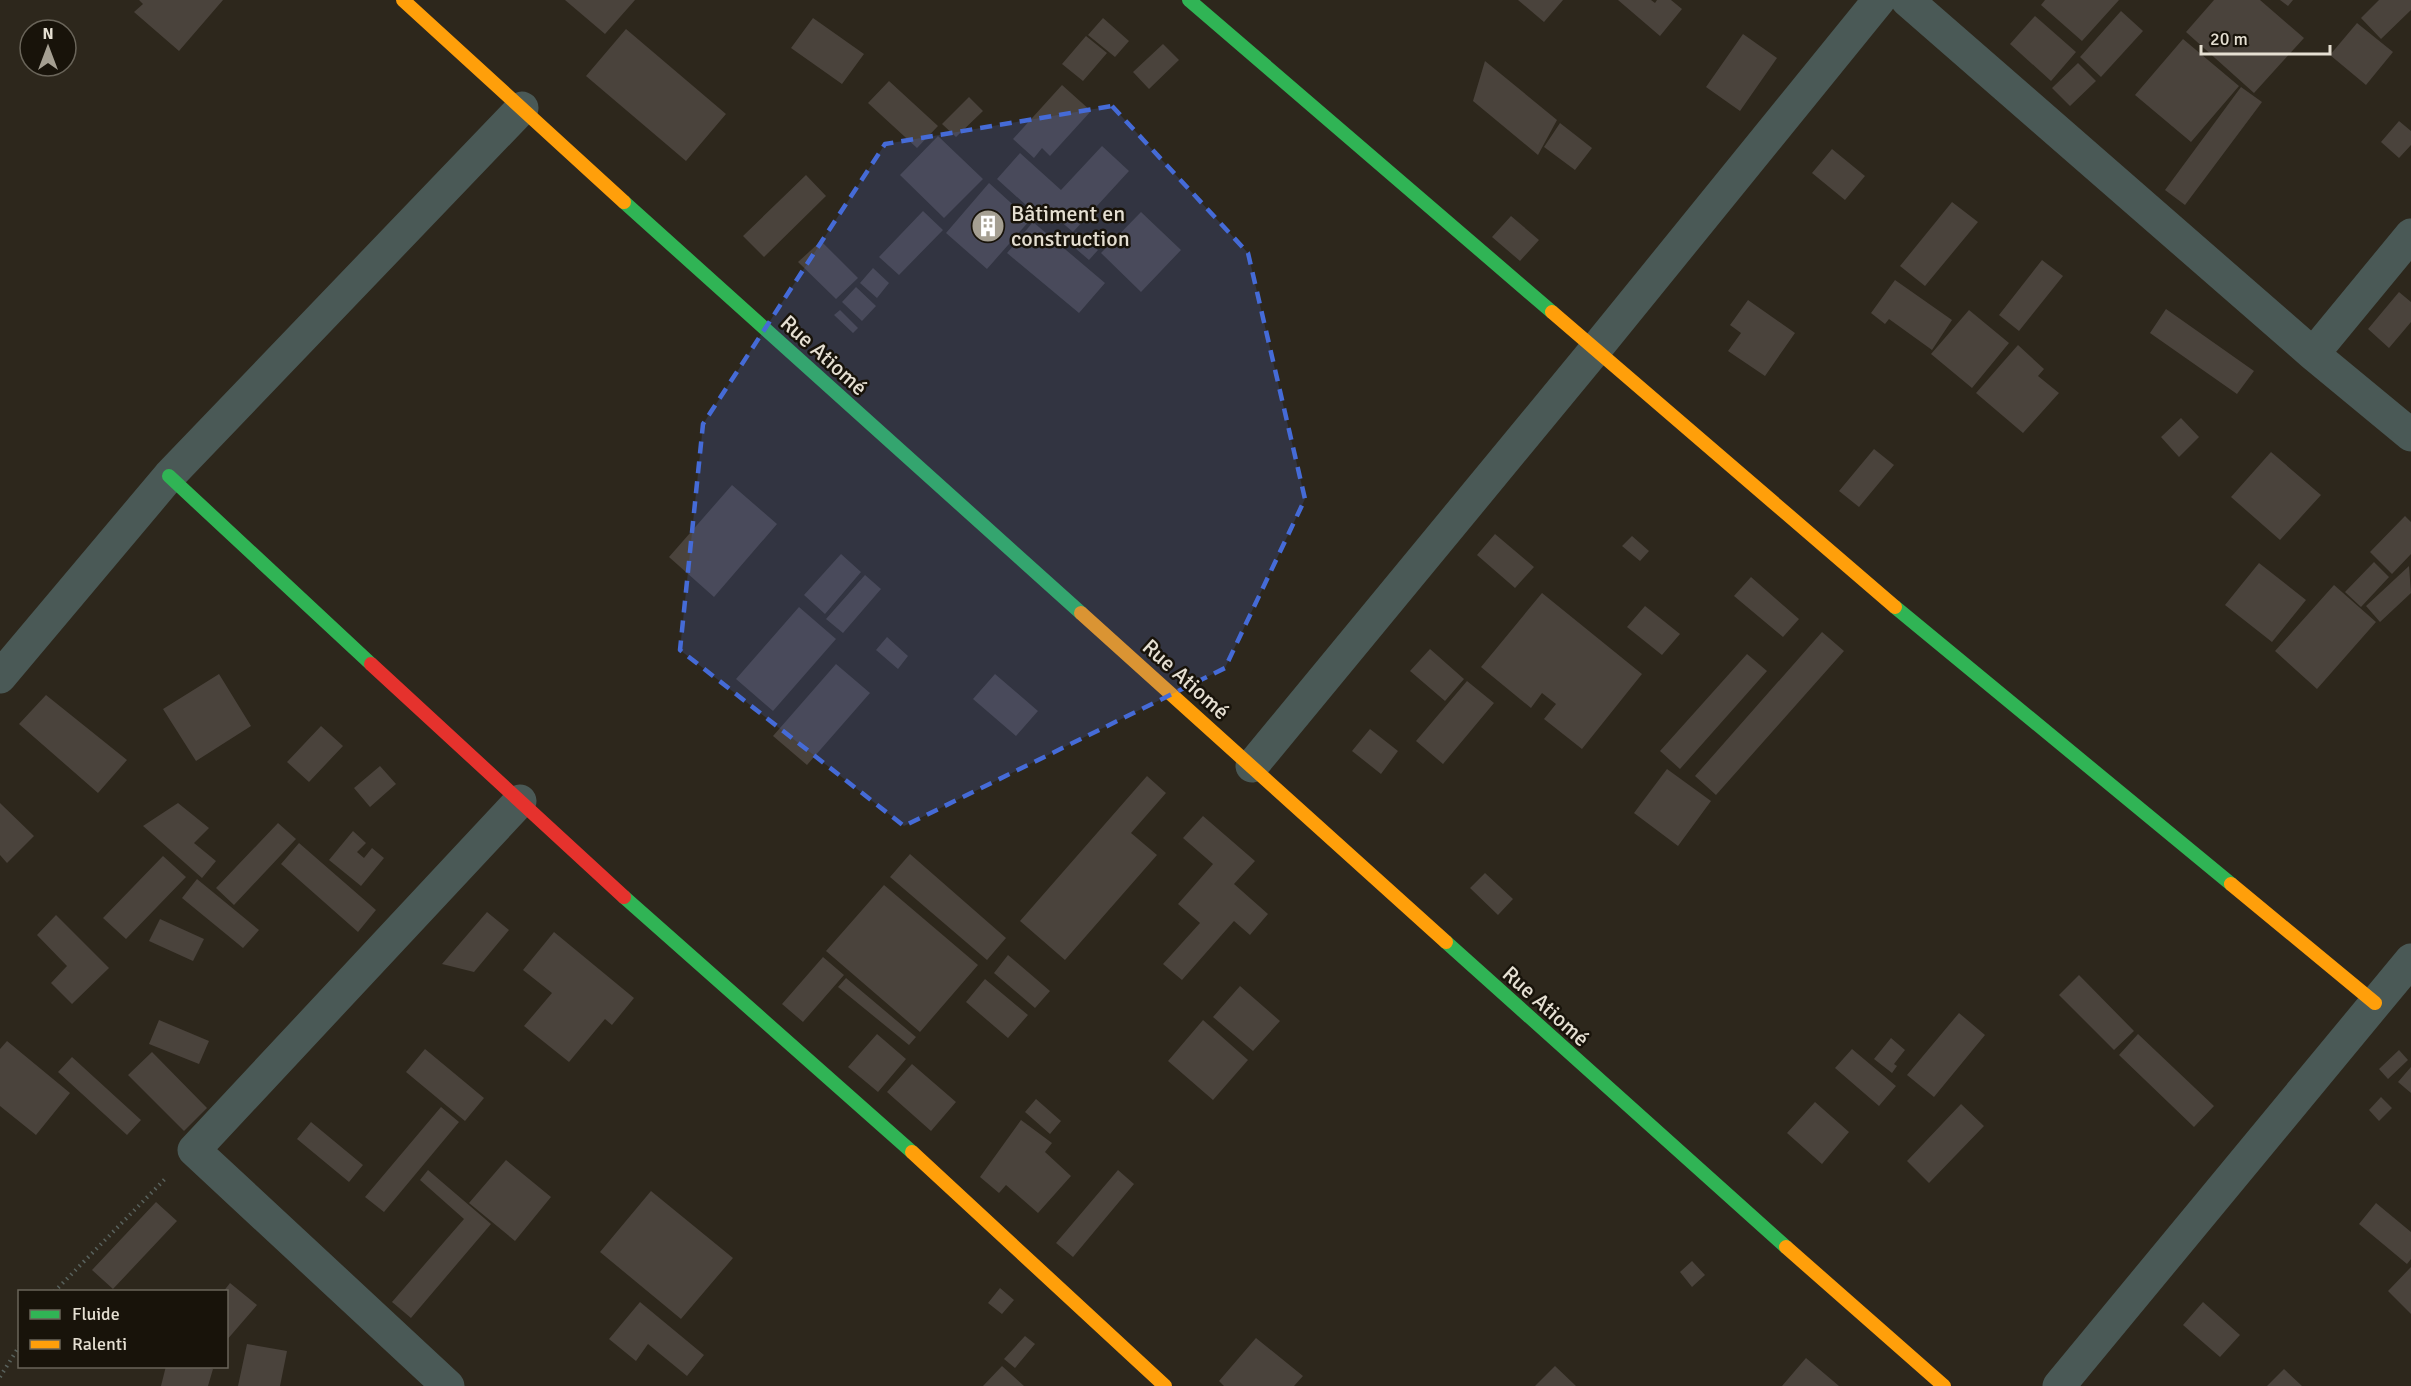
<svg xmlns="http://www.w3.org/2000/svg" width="2411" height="1386" viewBox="0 0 2411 1386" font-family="Signika,sans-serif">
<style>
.building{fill:#4a433c}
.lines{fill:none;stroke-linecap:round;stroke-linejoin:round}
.path{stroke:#59625d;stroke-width:4;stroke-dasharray:1.5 4.5;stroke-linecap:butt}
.street{stroke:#4a5956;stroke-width:33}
.fast{stroke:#30b455;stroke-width:14}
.slow{stroke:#ff9f0a;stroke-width:14}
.jam{stroke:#e5322d;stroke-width:14}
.marked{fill:#456bd7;fill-opacity:0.2;stroke:#456bd7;stroke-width:4.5;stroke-dasharray:12 8;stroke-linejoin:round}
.labels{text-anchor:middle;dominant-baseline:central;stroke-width:5;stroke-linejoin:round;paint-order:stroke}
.poi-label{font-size:22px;fill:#e5dfd2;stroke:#18130a;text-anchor:start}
.street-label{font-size:22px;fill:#e5dfd2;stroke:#18130a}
</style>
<rect width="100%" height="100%" fill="#2d271c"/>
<path class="building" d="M139,0H223L179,51L134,12L143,4Z
M565,0H635L605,34Z
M1518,0H1563L1544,22Z
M1618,0H1651L1655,3L1657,0H1671L1682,9L1660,36Z
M2045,0H2119L2082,41L2041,5Z
M2214,0H2260L2304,38L2254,93L2186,32Z
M2280,0H2293L2288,6Z
M2379,0H2411V10L2381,39L2361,18Z
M2121,11L2143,31L2101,77L2080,57Z
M2035,16L2076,52L2051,81L2010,44Z
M813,18L864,54L842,84L791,48Z
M1103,18L1129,41L1115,57L1088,35Z
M2357,23L2393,52L2366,85L2330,55Z
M626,29L726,114L686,161L586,76Z
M1743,34L1777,58L1740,111L1706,87Z
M1086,36L1107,53L1083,81L1062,64Z
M2183,39L2239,86L2191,142L2135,95Z
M1163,44L1179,60L1149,89L1133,72Z
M1485,61L1557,120L1538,155L1473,101Z
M2078,63L2096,81L2070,106L2052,88Z
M889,81L938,126L917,148L868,103Z
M1062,85L1091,111L1050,156L1042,148L1034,158L1013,139Z
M2241,87L2262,102L2185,205L2165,190Z
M969,97L983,111L956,137L942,124Z
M2399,121L2411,131V145L2399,158L2381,142Z
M1560,123L1592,148L1575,170L1544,147Z
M938,136L983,179L944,218L900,175Z
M1102,146L1129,171L1073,232L1044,207L1037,215L997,179L1020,153L1061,190Z
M1832,149L1865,176L1845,200L1812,173Z
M806,175L826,196L764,257L743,236Z
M989,183L1030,220L987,269L946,233Z
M1952,202L1978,222L1925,286L1900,266Z
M923,211L943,230L899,275L879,257Z
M1141,212L1181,250L1141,292L1101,253Z
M1511,216L1539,240L1520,261L1492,237Z
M1033,222L1105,283L1079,313L1007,253Z
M1076,232L1098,250L1089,260L1068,242Z
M821,241L858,278L836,299L798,262Z
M2042,260L2063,276L2019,331L1999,315Z
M873,268L889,283L877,298L860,283Z
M1895,280L1952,320L1932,350L1889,319L1885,324L1871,313Z
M856,287L876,306L862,321L842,302Z
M2399,292L2411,302V322L2389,348L2368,329Z
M1748,300L1795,333L1765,376L1728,351L1741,333L1730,325Z
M2166,309L2254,371L2237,394L2150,333Z
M840,310L858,328L853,333L834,315Z
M1969,310L2009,343L1972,388L1931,354Z
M2018,345L2044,369L2038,376L2059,393L2023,433L1976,393Z
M2181,418L2199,437L2179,457L2161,437Z
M1874,449L1894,465L1859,507L1839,491Z
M2271,452L2321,495L2280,540L2231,497Z
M732,485L777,524L714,597L669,557Z
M2405,516L2411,522V554L2392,574L2370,552Z
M1495,534L1534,567L1515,588L1477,555Z
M1632,536L1649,551L1640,561L1622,546Z
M841,554L861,572L825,614L804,595Z
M2374,562L2389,577L2361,607L2345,592Z
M2259,563L2306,600L2272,642L2225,605Z
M2409,566L2411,593L2380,622L2366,606Z
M865,575L881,589L843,633L826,619Z
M1751,577L1799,619L1783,637L1734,596Z
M2334,585L2376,622L2317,689L2275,651Z
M1542,593L1642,674L1582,749L1544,719L1556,704L1542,693L1531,708L1481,667Z
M1645,606L1680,634L1662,655L1627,627Z
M799,607L836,639L773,711L736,679Z
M1822,632L1844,651L1716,795L1695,776Z
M887,637L908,656L898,669L876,650Z
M1430,649L1464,679L1445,701L1410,671Z
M1747,654L1767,671L1680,769L1660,751Z
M836,664L870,693L807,765L773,736Z
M219,674L251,726L196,761L163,709Z
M995,674L1038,711L1016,736L973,699Z
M1467,681L1494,703L1443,764L1416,741Z
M46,695L127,760L98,793L19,724Z
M321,726L343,746L309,782L287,762Z
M1370,729L1398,751L1381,774L1352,751Z
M380,766L396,784L370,807L354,788Z
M1667,769L1711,801L1678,846L1634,813Z
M1147,776L1166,793L1131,833L1157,855L1065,960L1020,921Z
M0,803L34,836L7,863L0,855Z
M178,803L209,828L194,843L216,861L202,878L143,826Z
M1203,816L1255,861L1234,884L1268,914L1250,935L1234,921L1182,980L1163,964L1200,923L1178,904L1213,864L1183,838Z
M278,823L296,839L234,905L216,888Z
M353,831L366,843L357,852L364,858L372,848L384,858L361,886L329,860Z
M299,843L376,910L358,932L281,864Z
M910,854L1006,938L987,960L890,877Z
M163,856L186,877L126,939L103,918Z
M1485,873L1513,899L1498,915L1470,888Z
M197,879L259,930L243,948L182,898Z
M884,885L978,965L920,1032L826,951Z
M487,912L509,930L474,972L442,964Z
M56,915L109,968L72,1004L51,983L67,966L37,935Z
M160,919L204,939L193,961L149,941Z
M554,932L634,998L612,1025L605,1019L569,1062L524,1026L552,993L523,970Z
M1008,955L1050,991L1035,1008L994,973Z
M823,957L844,975L803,1022L782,1004Z
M2079,975L2134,1031L2114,1050L2059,995Z
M846,978L916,1037L909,1045L838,987Z
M985,979L1028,1015L1008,1038L966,1002Z
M1240,986L1280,1021L1253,1051L1213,1017Z
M1959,1013L1985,1035L1934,1097L1907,1075Z
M159,1020L209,1041L199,1064L149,1044Z
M1203,1020L1248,1060L1213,1100L1168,1061Z
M877,1034L906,1059L878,1092L848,1067Z
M2138,1034L2214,1106L2194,1127L2119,1055Z
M1891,1038L1905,1050L1894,1064L1897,1066L1892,1073L1874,1059Z
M7,1041L70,1093L36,1135L0,1106V1049Z
M425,1049L484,1098L465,1121L406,1072Z
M1852,1049L1896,1086L1879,1106L1835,1068Z
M2399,1050L2408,1060L2388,1079L2379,1069Z
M152,1052L207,1108L184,1131L128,1075Z
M72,1057L141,1120L127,1135L58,1072Z
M912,1064L956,1102L931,1131L887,1092Z
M2411,1067V1093L2398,1082Z
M2381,1097L2392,1108L2379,1121L2369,1110Z
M1036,1099L1061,1121L1050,1134L1025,1112Z
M1815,1102L1849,1132L1822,1164L1787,1133Z
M1961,1104L1984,1126L1929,1183L1907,1161Z
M441,1107L459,1122L384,1212L365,1197Z
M1021,1120L1052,1143L1045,1152L1071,1176L1038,1213L1006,1185L999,1193L980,1177Z
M311,1122L363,1165L349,1182L297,1139Z
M506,1160L551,1197L515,1241L469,1203Z
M428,1170L491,1224L411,1318L392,1302L464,1219L420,1180Z
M1118,1170L1134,1184L1073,1257L1056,1243Z
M651,1191L733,1258L681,1319L600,1252Z
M156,1202L177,1221L113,1289L92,1270Z
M2376,1203L2411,1232V1259L2407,1264L2359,1224Z
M1692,1261L1705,1275L1692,1287L1680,1272Z
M2411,1267V1314L2388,1291Z
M230,1283L257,1305L226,1341V1292H223Z
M1000,1288L1014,1300L1002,1314L988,1303Z
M640,1302L704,1355L687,1376L648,1344L636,1361L609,1339Z
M2203,1302L2240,1335L2220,1357L2183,1325Z
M1025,1336L1035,1344L1015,1368L1004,1359Z
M1256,1338L1303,1376L1294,1386H1224L1219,1381Z
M247,1344L287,1351L280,1386H238Z
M1806,1358L1839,1386H1782Z
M166,1366H203L213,1369L208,1386H161Z
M1002,1366L1024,1386H983Z
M1555,1366L1576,1386H1535Z
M2284,1369L2302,1386H2267Z"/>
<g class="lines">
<path class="path" d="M54,1292L166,1178
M0,1377L20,1345"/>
<path class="street" d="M1907,0L2313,354L2411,235
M2313,354L2411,435
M0,677L169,476L522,108
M1252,766L1595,350L1879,0
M448,1386L194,1150L520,801
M2059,1386L2411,960"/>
<path class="fast" d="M1189,0L1552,312
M624,202L1081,613
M169,476L371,664
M1895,607L2231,884
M624,897L912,1152
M1446,942L1786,1247"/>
<path class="slow" d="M403,0L624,202
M1552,312L1895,607
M1081,613L1446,942
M2231,884L2375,1003
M912,1152L1165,1386
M1786,1247L1944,1386"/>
<path class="jam" d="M371,664L624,897"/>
</g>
<path class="marked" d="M1112,106L1248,253L1305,499L1225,668L904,826L680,650L703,424L885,144Z"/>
<defs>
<symbol id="building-disc" viewBox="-11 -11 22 22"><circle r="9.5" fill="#a59f92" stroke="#18130a"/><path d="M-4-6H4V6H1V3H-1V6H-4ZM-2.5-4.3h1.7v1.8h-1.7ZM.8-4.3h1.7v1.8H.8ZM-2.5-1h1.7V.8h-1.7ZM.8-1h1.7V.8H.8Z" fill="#fff"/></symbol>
</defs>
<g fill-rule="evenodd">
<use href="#building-disc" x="969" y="207" width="38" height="38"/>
</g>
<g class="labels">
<g class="poi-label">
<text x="1011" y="213">Bâtiment en<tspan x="1011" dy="25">construction</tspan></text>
</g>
<g class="street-label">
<text transform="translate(824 355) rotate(42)">Rue Atiomé</text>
<text transform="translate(1186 679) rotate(42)">Rue Atiomé</text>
<text transform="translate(1546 1006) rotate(42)">Rue Atiomé</text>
</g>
</g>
<rect x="18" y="1290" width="210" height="78" fill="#18130a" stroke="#6a655a" stroke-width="1.5"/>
<rect x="30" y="1310" width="30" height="9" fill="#30b455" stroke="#6a655a" stroke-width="1.5"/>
<text x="72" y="1320" font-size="18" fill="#e5dfd2">Fluide</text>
<rect x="30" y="1340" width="30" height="9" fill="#ff9f0a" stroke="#6a655a" stroke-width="1.5"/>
<text x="72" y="1350" font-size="18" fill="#e5dfd2">Ralenti</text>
<g transform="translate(48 48)"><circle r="28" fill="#18130a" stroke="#6a655a" stroke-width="1.5"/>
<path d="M0-4.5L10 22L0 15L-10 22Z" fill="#a59f92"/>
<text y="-9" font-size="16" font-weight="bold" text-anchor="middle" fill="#e5dfd2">N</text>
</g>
<path d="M2201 45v9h129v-9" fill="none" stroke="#e5dfd2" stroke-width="3"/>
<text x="2210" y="45" font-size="18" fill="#e5dfd2" stroke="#18130a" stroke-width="4.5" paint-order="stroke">20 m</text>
</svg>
